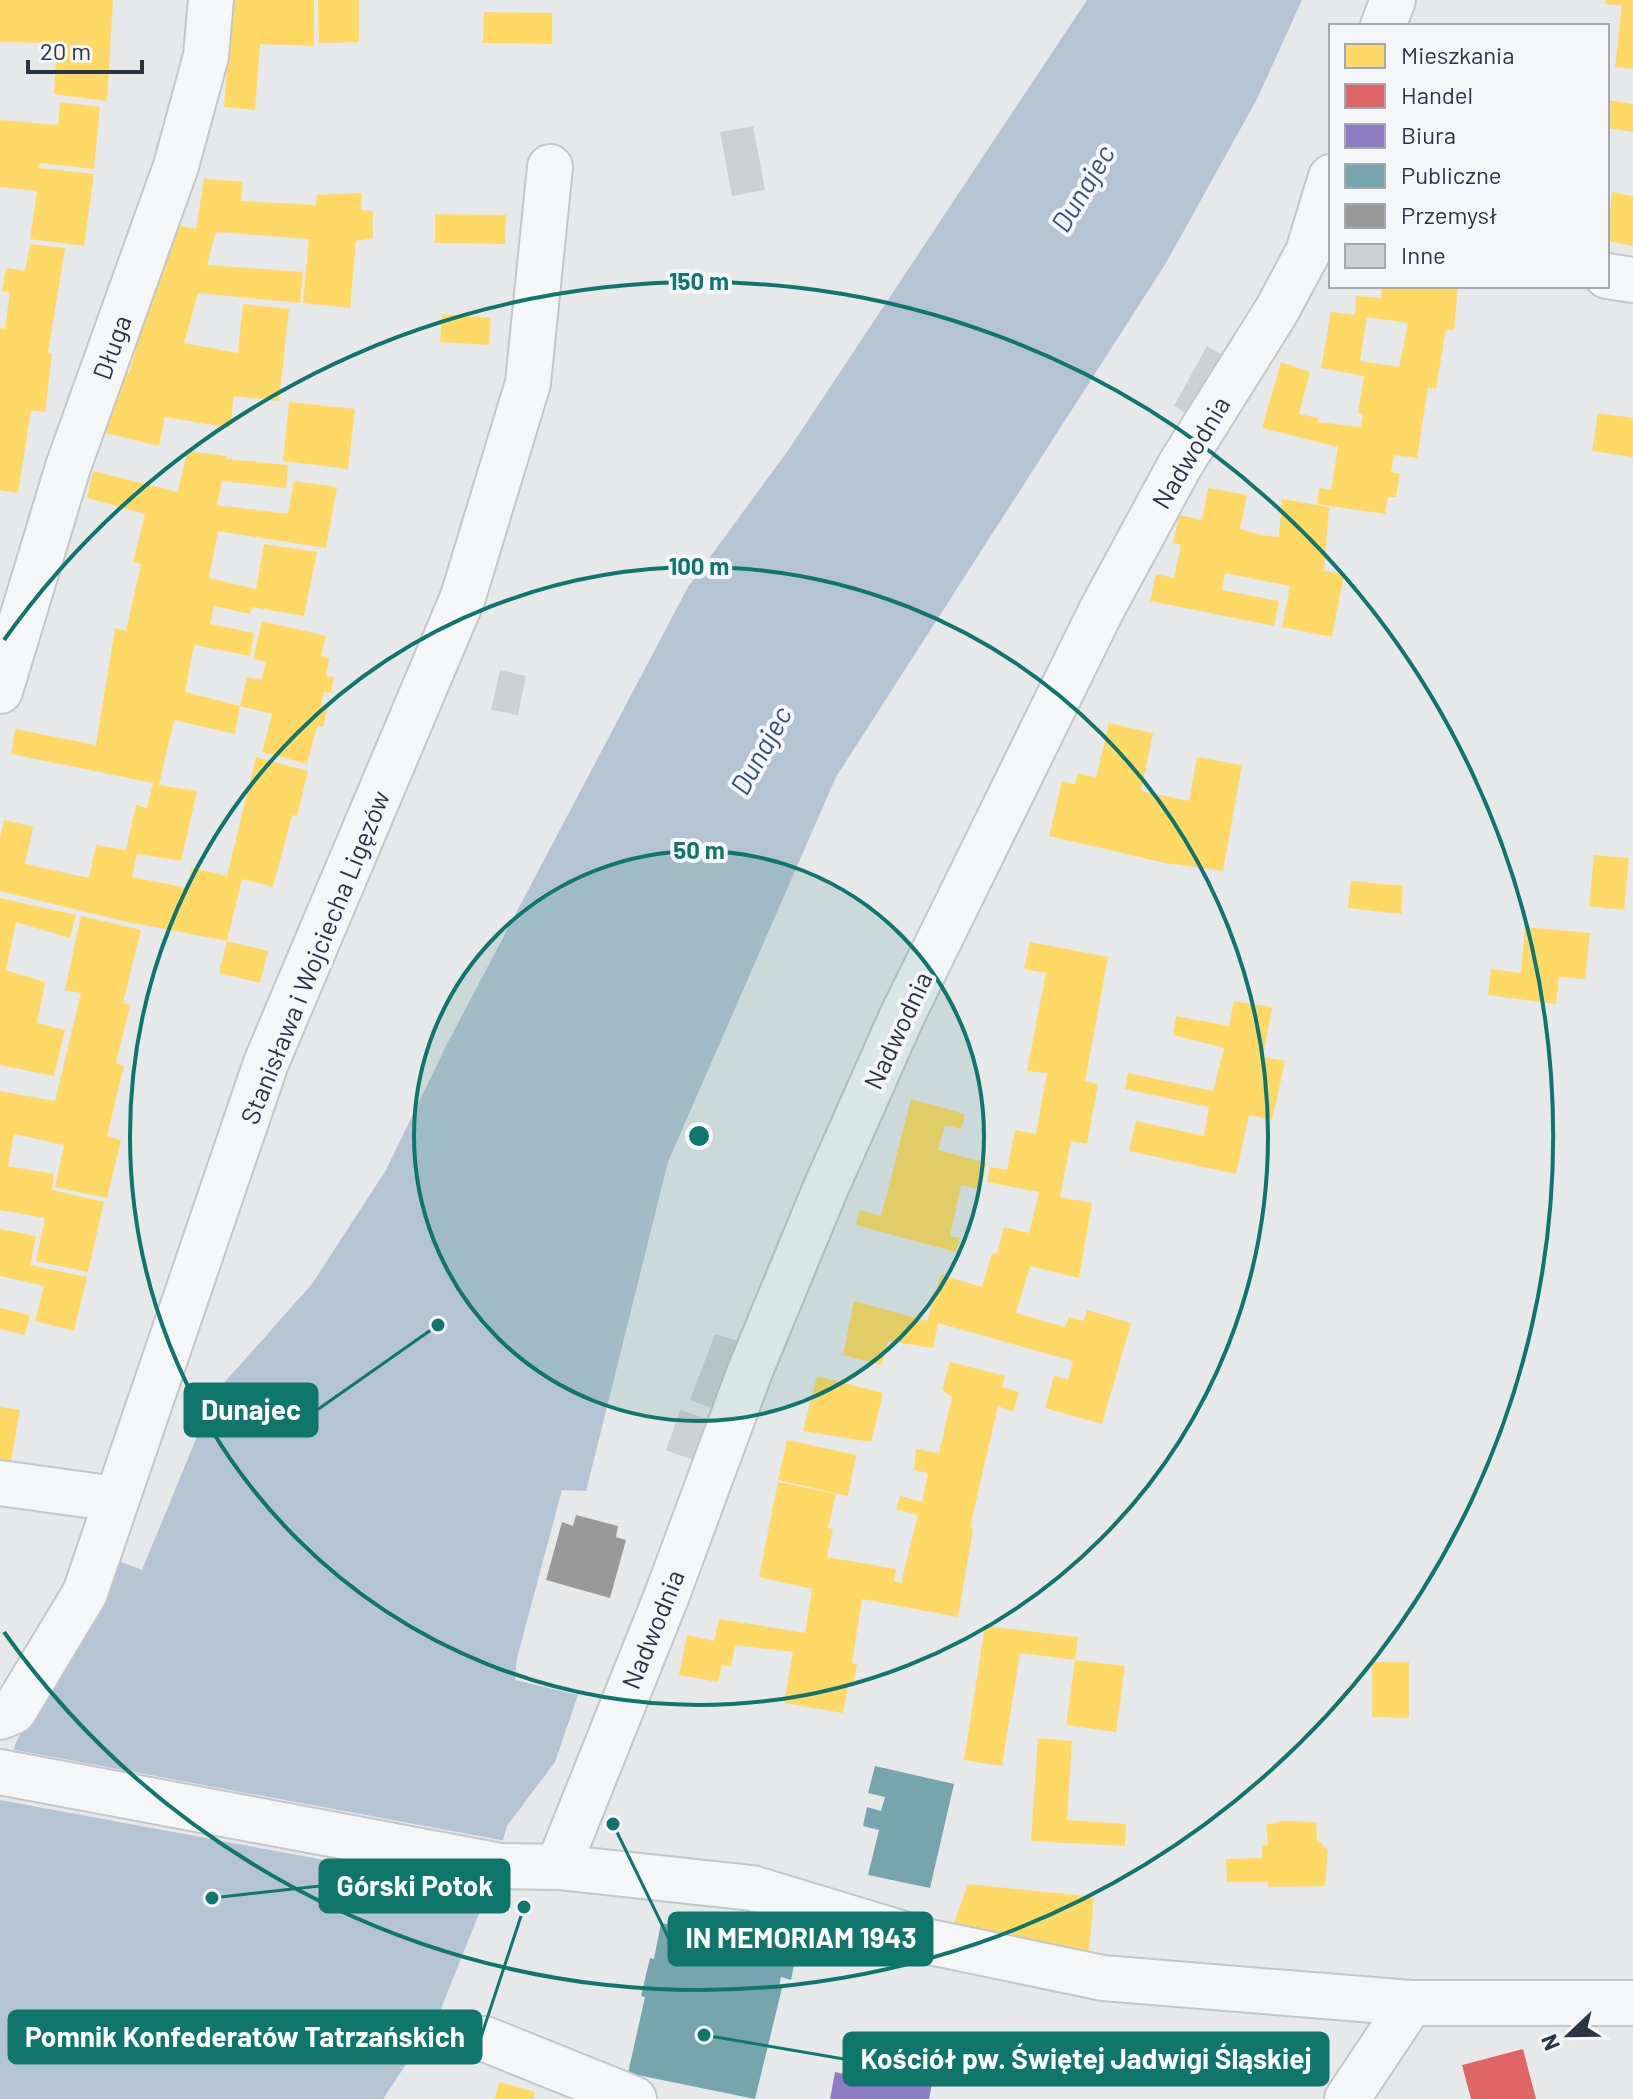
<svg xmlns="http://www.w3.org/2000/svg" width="1633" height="2099" viewBox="0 0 1633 2099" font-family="Barlow,sans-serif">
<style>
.water{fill:#b4c4d5}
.pier{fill:#e6e8ea}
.homes{fill:#ffd966;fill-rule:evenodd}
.shops{fill:#e06666}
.offices{fill:#8e7cc3}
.public{fill:#76a5af}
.industry{fill:#999}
.building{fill:#ced0d3}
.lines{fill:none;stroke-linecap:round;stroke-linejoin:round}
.minor-casing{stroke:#c4c6c8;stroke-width:48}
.minor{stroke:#f5f6f7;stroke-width:44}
.ring{fill:none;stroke:#0f766e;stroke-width:4}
.labels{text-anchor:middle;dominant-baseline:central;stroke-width:8;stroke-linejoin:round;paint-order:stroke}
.street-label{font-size:26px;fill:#2b3445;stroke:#f4f6f9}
.water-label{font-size:28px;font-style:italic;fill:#34527a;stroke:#f4f6f9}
.centre{fill:#0f766e;stroke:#f4f6f9;stroke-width:4}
.ring-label{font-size:24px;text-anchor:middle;font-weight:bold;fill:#0f766e;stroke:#f4f6f9;stroke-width:8;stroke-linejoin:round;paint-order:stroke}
.leader{fill:none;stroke:#0f766e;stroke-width:3}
.callout-dot{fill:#0f766e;stroke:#f4f6f9;stroke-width:3}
.callout{fill:#0f766e;stroke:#0f766e;stroke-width:3}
.callout-label{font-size:28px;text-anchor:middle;font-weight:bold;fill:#fff}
</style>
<rect width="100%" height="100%" fill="#e6e8ea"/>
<path class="water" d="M1087,0H1302L1257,99L1166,263L836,777L668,1162L586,1491L562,1490L517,1658L515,1680L578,1695L555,1762L507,1826L488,1891L438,2016L383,2099H0V1802L16,1742L119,1561L142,1570L215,1393L312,1284L386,1170L447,1044L688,587L787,452Z"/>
<path class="pier" d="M10,1749L506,1841L492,1891L0,1800Z"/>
<path class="homes" d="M0,0H113L107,101L54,94L57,43L0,42Z
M232,0H314V46L260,44L255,110L224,107Z
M318,0H359V42L319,43Z
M1606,0H1633V69L1615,67L1622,6L1605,4Z
M484,12L552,13V44L483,43Z
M1607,100L1633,104V132L1607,128Z
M60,102L100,107L94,169L40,163L39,168L94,174L84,246L30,239L37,191L0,187V120L58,125Z
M204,179L243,182L241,201L316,205L317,195L362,193L361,210L373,211V238L356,241L350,308L303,303L309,239L216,232L207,265L303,272L300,303L198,293L184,343L238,353L243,304L289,309L279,401L234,396L230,428L165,417L159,446L106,433L119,370L129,373L163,256L169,257L179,226L196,229Z
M1612,192L1633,196V246L1607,241Z
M435,214L506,215L505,244L435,243Z
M30,244L65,248L48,352L52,354L45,412L31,410L18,493L0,490V328L5,329L10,292L2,291L6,268L25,271Z
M1382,286H1458L1454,330L1446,329L1436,389L1428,387L1417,458L1394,455L1391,472L1400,474L1396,497H1388L1385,514L1317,504L1319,488L1331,490L1338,447L1262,428L1281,362L1310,372L1299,414L1319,418L1317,422L1361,427L1363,414L1358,413L1364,376L1321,368L1331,312L1355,315L1356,296L1381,298ZM1367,317L1408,323L1399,367L1360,361Z
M442,314L491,318L489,345L440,342Z
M289,402L355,409L348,469L283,461Z
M1598,413L1633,418V457L1592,451Z
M187,451L227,456V459L288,465L286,488L222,481L217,505L288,514L294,481L337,487L326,548L218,531L209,578L256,589L264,544L317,552L304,616L252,607L250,614L214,606L210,624L254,633L250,656L194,645L185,692L240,706L235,734L174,720L159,785L197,791L181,861L137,854L132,877L187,888L192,868L227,876L256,757L308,771L297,816L292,815L273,887L242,879L227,941L268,951L260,983L219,973L227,941L123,921L0,891V838L4,820L33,827L25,864L89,878L96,845L126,850L136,805L147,808L153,783L11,754L15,729L96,745L115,628L126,631L141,564L133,562L145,514L87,498L93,471L178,492Z
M1208,488L1247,495L1240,529L1261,535L1279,537L1282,499L1329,507L1324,571L1344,574L1332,637L1282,627L1290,586L1225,573L1222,590L1279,601L1274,626L1150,601L1156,574L1174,578L1181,545L1173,543L1179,515L1202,520Z
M262,621L326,636L321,656L329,658L326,676L334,677L331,693L324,692L321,705L328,707L323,727L317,726L307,764L262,752L272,714L240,706L247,677L261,680L266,662L253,659Z
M1109,723L1153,733L1141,791L1189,801L1197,757L1242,765L1223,871L1165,863L1049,836L1062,781L1075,784L1078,773L1096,778Z
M1594,855L1629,858L1624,910L1589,906Z
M1351,881L1403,886L1401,914L1348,908Z
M0,898L76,915L70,938L16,922L6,970L45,982L37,1023L65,1030L54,1076L0,1065Z
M81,916L141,930L123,1003L130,1005L116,1063L124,1066L107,1136L121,1140L107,1198L55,1187L64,1145L14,1134L8,1166L54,1174L52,1190L104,1202L88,1272L36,1261L45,1218L0,1210V1091L55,1101L81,993L65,990Z
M1525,927L1590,933L1585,979L1559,977L1556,1004L1488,995L1491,969L1521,973Z
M1030,942L1108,957L1085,1081L1098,1084L1087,1144L1071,1141L1060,1197L1092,1203L1079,1278L1030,1266L1016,1313L1065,1327L1069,1317L1084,1321L1087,1310L1131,1323L1102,1424L1045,1408L1054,1376L1068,1380L1073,1361L938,1323L933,1348L888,1341L882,1365L843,1355L854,1301L927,1321L941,1275L982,1287L992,1253L997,1254L1004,1227L1029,1233L1039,1192L987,1182L990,1167L1007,1170L1015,1130L1036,1134L1047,1073L1027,1071L1046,973L1024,969Z
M1234,1001L1272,1007L1263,1057L1285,1061L1272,1120L1249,1115L1236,1174L1129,1151L1136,1121L1204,1136L1209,1107L1125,1089L1128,1073L1213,1091L1224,1048L1173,1035L1176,1016L1229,1026Z
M911,1099L965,1114L961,1129L945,1125L938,1150L987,1163L980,1190L961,1185L950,1236L960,1238L956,1252L856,1225L860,1210L881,1216Z
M0,1229L36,1236L30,1265L87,1277L74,1331L35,1321L44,1286L0,1276Z
M0,1308L30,1315L25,1335L0,1329Z
M950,1362L1005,1376L1002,1387L1019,1392L1013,1412L998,1406L970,1527L973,1529L958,1617L862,1599L852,1663L857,1664L853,1687L848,1686L843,1713L784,1703L793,1652L735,1645L731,1667L722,1665L718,1682L679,1675L687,1635L714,1641L719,1619L805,1633L812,1589L759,1577L778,1482L836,1494L828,1528L833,1529L827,1557L896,1569L894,1581L901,1583L918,1515L896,1509L900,1496L922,1502L928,1473L914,1470L916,1449L939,1453L952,1397L942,1390Z
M817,1376L883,1393L871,1442L803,1431Z
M0,1407L20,1410L8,1478L0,1477Z
M787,1440L856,1455L848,1496L778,1480Z
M985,1626L1078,1637L1075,1660L1020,1653L1002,1766L964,1760Z
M1075,1660L1125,1666L1116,1732L1066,1725Z
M1372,1662H1409V1718L1372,1717Z
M1038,1738L1072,1741L1067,1820L1126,1824L1125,1846L1031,1841Z
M1283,1821L1316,1822L1317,1839L1328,1850L1325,1886L1268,1887V1882H1227L1226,1859L1262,1858V1845H1268L1266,1825Z
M968,1884L1094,1897L1088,1960L978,1937L954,1923Z
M499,2082L535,2092L533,2099H495Z"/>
<path class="shops" d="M1523,2049L1536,2099H1471L1462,2065Z"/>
<path class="offices" d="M874,2066L933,2078L929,2099H830L835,2072L871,2080Z"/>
<path class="public" d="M875,1766L954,1784L930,1888L868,1875L879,1830L863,1826L867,1807L881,1811L885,1797L868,1793Z
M661,1923L700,1930L705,1936L713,1924L740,1930L743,1944L750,1942L787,1950L784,1963L794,1965L791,1980L781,1977L779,1987L782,1988L755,2099L628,2073L645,1997L641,1996L650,1958L654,1959Z"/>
<path class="industry" d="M576,1515L618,1526L616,1537L626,1540L610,1598L546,1580L562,1522L573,1526Z"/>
<path class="building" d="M753,126L765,190L732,196L720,132Z
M1207,346L1225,356L1191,416L1174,406Z
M500,670L526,676L518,715L491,710Z
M715,1334L742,1342L717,1410L690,1400Z
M680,1410L707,1419L693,1460L666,1450Z"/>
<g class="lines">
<defs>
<path id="minor" d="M1383,26L1393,0
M1607,276L1633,280
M0,691L68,467L176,166L206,56L211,0
M0,1483L116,1499
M0,1717L14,1711L85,1593L266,1063L463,597L528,383L550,167
M0,1772L501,1866L558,1867L752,1888L930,1942L1103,1978L1411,2003H1633
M558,1867L667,1595L750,1371L824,1192L902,1016L1101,611L1180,465L1277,310L1308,252L1331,177
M485,2039L634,2099
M1347,2099L1411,2003"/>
</defs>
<use href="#minor" class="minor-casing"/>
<use href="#minor" class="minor"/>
</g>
<circle cx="699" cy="1136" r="285" fill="#0f766e" fill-opacity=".12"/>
<g class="ring">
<circle cx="699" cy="1136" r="285"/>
<circle cx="699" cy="1136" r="569"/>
<path d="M4 640A854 854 0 1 1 4 1632"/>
</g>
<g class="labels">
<g class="street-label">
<text transform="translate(111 347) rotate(-70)">Długa</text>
<text transform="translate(1190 452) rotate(-59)">Nadwodnia</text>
<text transform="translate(314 957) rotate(-68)">Stanisława i Wojciecha Ligęzów</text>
<text transform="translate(897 1030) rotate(-65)">Nadwodnia</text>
<text transform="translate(652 1629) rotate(-68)">Nadwodnia</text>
</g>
<g class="water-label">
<text transform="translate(1082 188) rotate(-59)">Dunajec</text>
<text transform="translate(760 750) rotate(-61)">Dunajec</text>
</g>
</g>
<circle cx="699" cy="1136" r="12" class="centre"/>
<g class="ring-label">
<text x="699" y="290">150 m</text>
<text x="699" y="575">100 m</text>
<text x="699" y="859">50 m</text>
</g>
<path class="leader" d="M438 1325L317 1410M212 1898L320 1886M613 1824L669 1939M524 1907L481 2037M704 2035L844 2059"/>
<g class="callout-dot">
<circle cx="438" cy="1325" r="8"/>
<circle cx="212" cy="1898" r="8"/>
<circle cx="613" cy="1824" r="8"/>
<circle cx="524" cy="1907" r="8"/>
<circle cx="704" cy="2035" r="8"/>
</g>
<g class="callout">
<rect x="185" y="1384" width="132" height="52" rx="8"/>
<rect x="320" y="1860" width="189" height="52" rx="8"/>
<rect x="669" y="1913" width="263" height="52" rx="8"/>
<rect x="9" y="2011" width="472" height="52" rx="8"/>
<rect x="844" y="2033" width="484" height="52" rx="8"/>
</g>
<g class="callout-label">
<text x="251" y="1420">Dunajec</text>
<text x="415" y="1896">Górski Potok</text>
<text x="801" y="1948">IN MEMORIAM 1943</text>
<text x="245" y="2047">Pomnik Konfederatów Tatrzańskich</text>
<text x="1086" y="2069">Kościół pw. Świętej Jadwigi Śląskiej</text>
</g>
<rect x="1329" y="24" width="280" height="264" fill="#f4f6f9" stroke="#a4a8b1" stroke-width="2"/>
<rect x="1345" y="44" width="40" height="24" fill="#ffd966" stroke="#a4a8b1" stroke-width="2"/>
<text x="1401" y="64" font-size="24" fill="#2b3445">Mieszkania</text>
<rect x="1345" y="84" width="40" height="24" fill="#e06666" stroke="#a4a8b1" stroke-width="2"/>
<text x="1401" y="104" font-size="24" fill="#2b3445">Handel</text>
<rect x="1345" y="124" width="40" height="24" fill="#8e7cc3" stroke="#a4a8b1" stroke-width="2"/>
<text x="1401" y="144" font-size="24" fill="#2b3445">Biura</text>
<rect x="1345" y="164" width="40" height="24" fill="#76a5af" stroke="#a4a8b1" stroke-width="2"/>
<text x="1401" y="184" font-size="24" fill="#2b3445">Publiczne</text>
<rect x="1345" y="204" width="40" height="24" fill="#999999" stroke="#a4a8b1" stroke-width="2"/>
<text x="1401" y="224" font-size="24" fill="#2b3445">Przemysł</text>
<rect x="1345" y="244" width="40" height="24" fill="#ced0d3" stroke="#a4a8b1" stroke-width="2"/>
<text x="1401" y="264" font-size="24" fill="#2b3445">Inne</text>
<g transform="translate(1569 2035) rotate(248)" stroke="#f4f6f9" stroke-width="6" paint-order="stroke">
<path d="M0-6L14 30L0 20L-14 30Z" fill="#2b3445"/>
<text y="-12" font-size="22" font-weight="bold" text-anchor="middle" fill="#2b3445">N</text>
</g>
<path d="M28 60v12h114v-12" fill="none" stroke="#2b3445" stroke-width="4"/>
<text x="40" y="60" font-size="24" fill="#2b3445" stroke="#f4f6f9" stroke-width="6" paint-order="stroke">20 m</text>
</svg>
